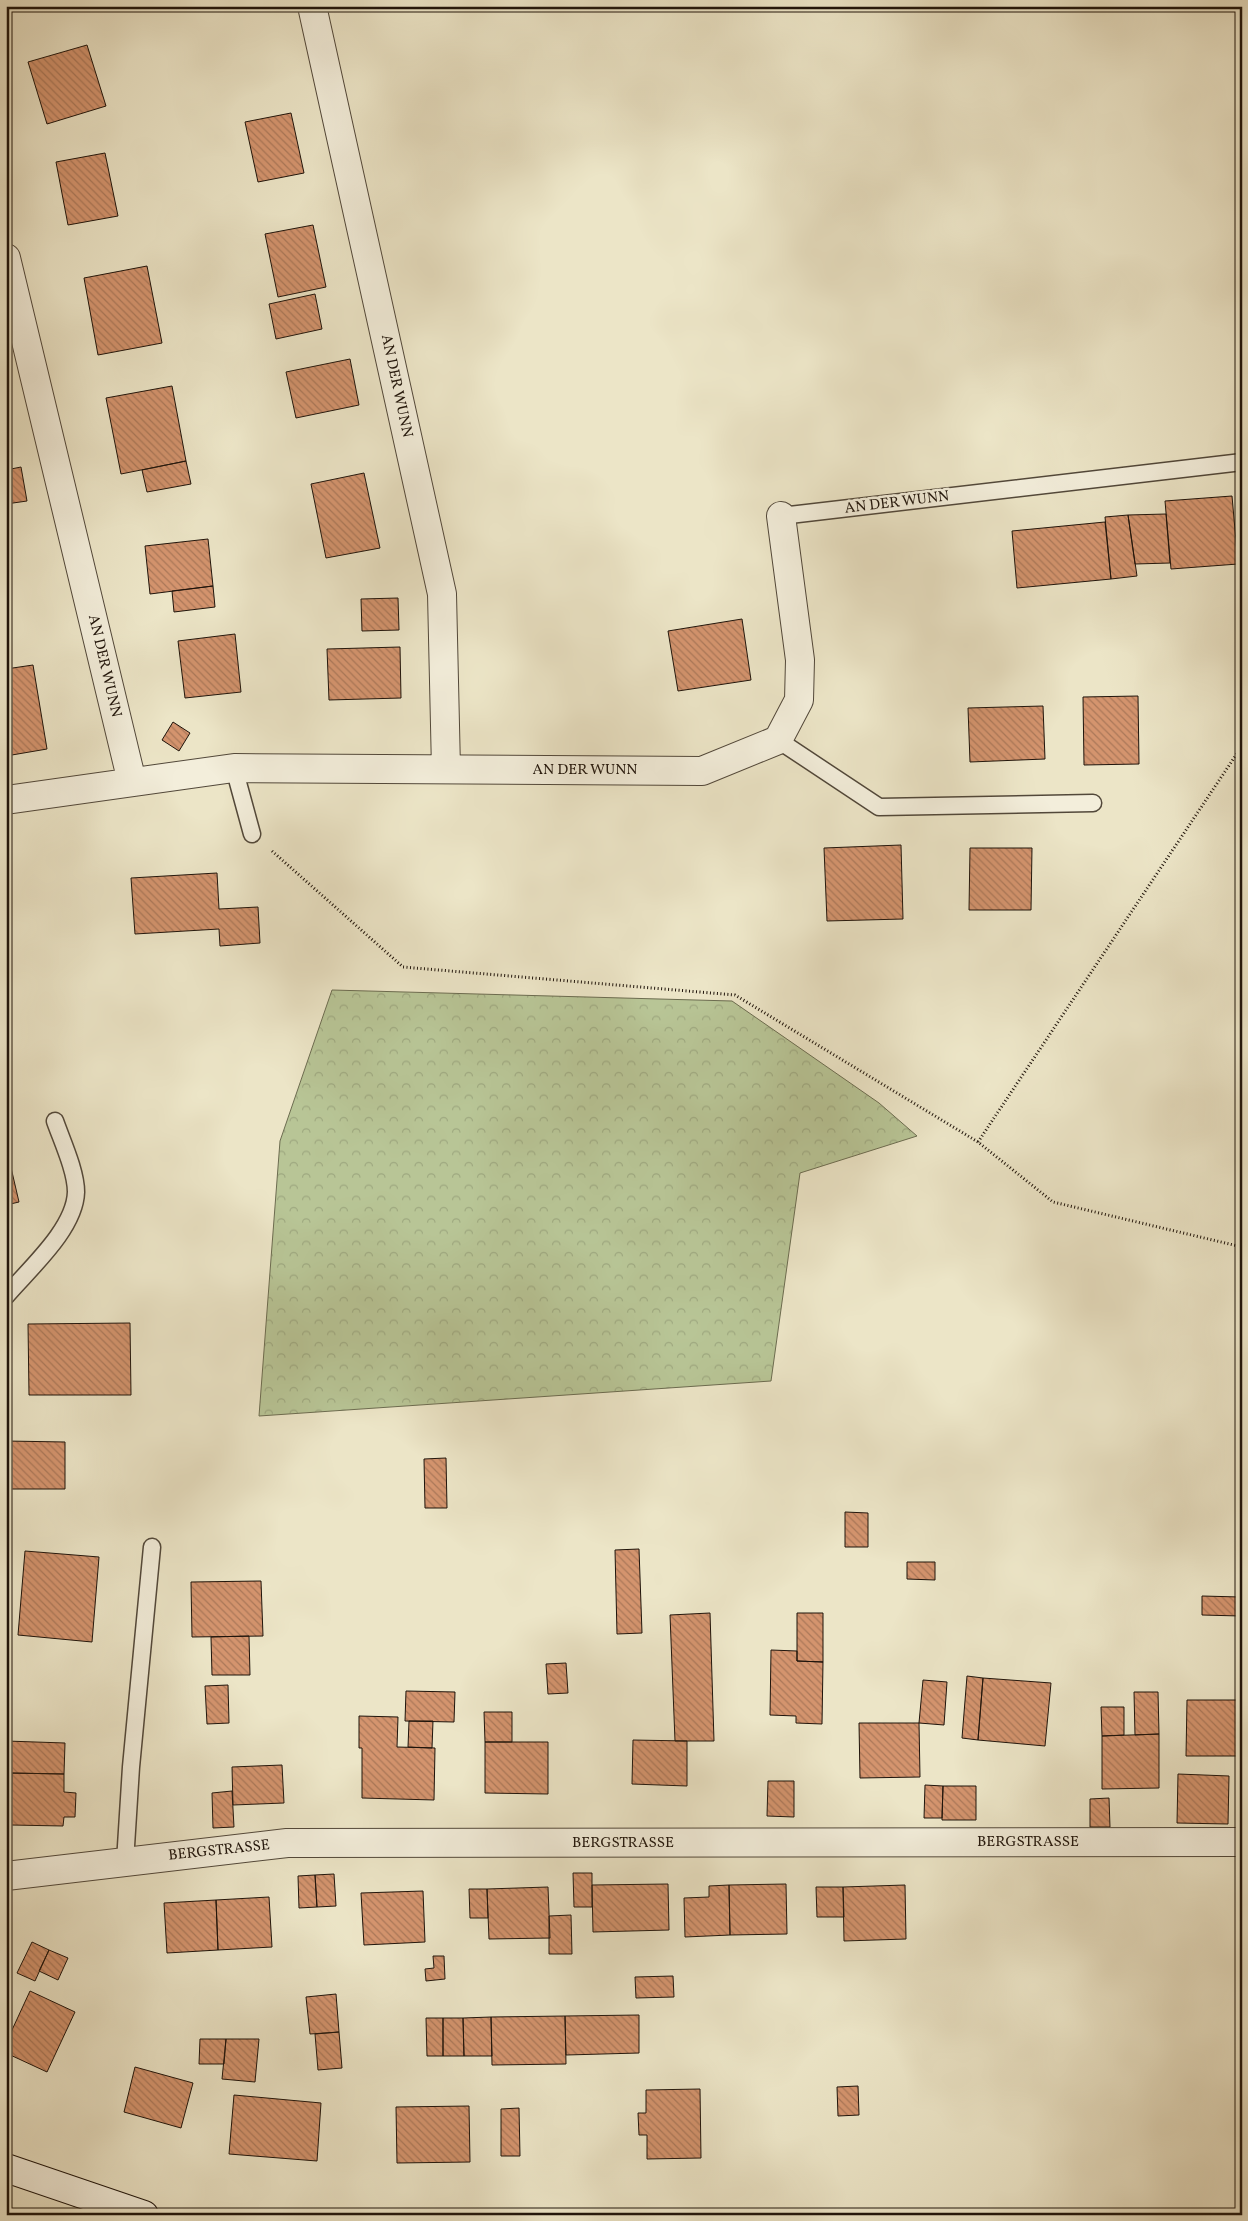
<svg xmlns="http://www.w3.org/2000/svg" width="1248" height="2221" viewBox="0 0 1248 2221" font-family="Vollkorn,serif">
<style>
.forest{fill:url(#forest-crowns);stroke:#6c6c50}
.building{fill:url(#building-back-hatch);stroke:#1f140b}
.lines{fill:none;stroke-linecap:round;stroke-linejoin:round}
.lane-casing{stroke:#52483a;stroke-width:19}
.street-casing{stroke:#52483a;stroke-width:30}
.secondary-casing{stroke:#1f140b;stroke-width:30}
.path{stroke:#1f140b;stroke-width:3;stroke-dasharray:1 2.5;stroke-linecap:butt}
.lane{stroke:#f3eedb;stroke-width:16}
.street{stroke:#f3eedb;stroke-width:28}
.secondary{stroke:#f3eedb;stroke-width:28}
.labels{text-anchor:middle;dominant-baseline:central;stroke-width:5;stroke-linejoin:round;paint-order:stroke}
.street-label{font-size:15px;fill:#1f140b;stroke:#f3eedb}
</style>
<defs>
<pattern id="forest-crowns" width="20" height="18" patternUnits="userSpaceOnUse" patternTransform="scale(1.25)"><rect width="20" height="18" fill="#b8c596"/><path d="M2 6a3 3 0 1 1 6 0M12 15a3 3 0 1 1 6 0" fill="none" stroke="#9ea880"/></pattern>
<pattern id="building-back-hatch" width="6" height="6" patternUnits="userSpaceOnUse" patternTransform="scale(1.25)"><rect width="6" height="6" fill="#d4946e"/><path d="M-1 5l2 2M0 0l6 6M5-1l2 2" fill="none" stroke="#ab7859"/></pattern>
</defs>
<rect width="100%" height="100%" fill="#ece5c7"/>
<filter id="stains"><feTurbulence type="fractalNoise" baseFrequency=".004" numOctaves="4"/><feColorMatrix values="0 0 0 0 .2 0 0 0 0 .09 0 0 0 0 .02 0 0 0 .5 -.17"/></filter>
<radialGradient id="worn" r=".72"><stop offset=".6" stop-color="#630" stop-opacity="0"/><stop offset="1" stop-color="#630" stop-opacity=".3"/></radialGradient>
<path class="forest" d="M332,990L732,1001L879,1103L917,1136L800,1173L771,1381L259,1416L280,1141Z"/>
<path class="building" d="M87,45L106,106L47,124L28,62Z
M291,113L304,173L258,182L245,122Z
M105,153L118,216L68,225L56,162Z
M313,225L326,287L278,297L265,234Z
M147,266L162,343L98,355L84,278Z
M315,294L322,329L276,339L269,304Z
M350,359L359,405L296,418L286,372Z
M172,386L186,461L121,474L106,398Z
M186,461L191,484L147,492L142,470Z
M21,467L27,501L6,504V470Z
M364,473L380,548L326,558L311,484Z
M1232,496L1238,564L1171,569L1165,501Z
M1166,514L1170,563L1135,564L1128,515Z
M1128,515L1137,576L1111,579L1105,517Z
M1105,522L1111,579L1017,588L1012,531Z
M208,539L213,586L150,594L145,546Z
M213,586L215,607L174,612L172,591Z
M398,598L399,630L362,631L361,599Z
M742,619L751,680L678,691L668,631Z
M235,634L241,692L185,698L178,641Z
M400,647L401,698L329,700L327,649Z
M33,665L47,749L6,756V669Z
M1138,696L1139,764L1084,765L1083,697Z
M1043,706L1045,759L970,762L968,708Z
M173,722L190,733L179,751L162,740Z
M901,845L903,919L827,921L824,848Z
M970,848H1032L1031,910H969Z
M217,873L219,909L258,907L260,943L220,946L219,929L135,934L131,878Z
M6,1146L19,1202L6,1205Z
M130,1323L131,1395H29L28,1324Z
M6,1441L65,1442V1489H6Z
M446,1458L447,1508H425L424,1459Z
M845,1512L868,1513V1547H845Z
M639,1549L642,1633L617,1634L615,1550Z
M25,1551L99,1557L92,1642L18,1635Z
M907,1562H935V1580L907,1579Z
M261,1581L263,1636L192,1637L191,1582Z
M1202,1596L1240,1597V1616L1202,1615Z
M710,1613L714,1741H675L670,1615Z
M797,1613H823V1662L797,1661Z
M249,1636L250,1675H212L211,1637Z
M771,1650L797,1651V1661L823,1662L822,1724L796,1723V1716L770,1715Z
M566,1663L568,1693L548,1694L546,1664Z
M967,1676L983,1678L978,1740L962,1738Z
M983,1678L1051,1683L1045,1746L978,1740Z
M923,1680L947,1682L944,1725L919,1723Z
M228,1685L229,1723L207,1724L205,1686Z
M406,1691L455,1692L454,1722L405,1721Z
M1134,1692H1158L1159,1734L1135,1735Z
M1187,1700H1242V1756H1186Z
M1101,1707H1124V1735L1102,1736Z
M484,1712H512V1742H485Z
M359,1716L398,1717L397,1747L435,1748L434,1800L362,1798V1748H359Z
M409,1721H433L432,1748L408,1747Z
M859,1723H919L920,1777L860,1778Z
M1159,1734V1788L1102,1789V1736Z
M633,1740L687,1741V1786L632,1784Z
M6,1741L65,1743L64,1774L6,1773Z
M485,1742H548V1794L485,1793Z
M282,1765L284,1803L233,1805L232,1767Z
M12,1773L64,1774V1792L76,1793L75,1817H64L63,1826L11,1825Z
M1178,1774L1229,1776L1228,1824L1177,1823Z
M768,1781H794V1817L767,1816Z
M925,1785L943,1786L942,1818H924Z
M943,1786H976V1820H942Z
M232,1791L234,1827L213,1828L212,1793Z
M1109,1798L1110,1827H1090V1799Z
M573,1873H592V1907H574Z
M334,1874L336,1906L317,1907L315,1875Z
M315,1875L317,1907L299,1908L298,1876Z
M668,1884L669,1930L593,1932L592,1885Z
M786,1884L787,1934L730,1935L729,1885Z
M729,1885L730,1935L685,1937L684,1898L709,1897V1886Z
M905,1885L906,1939L844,1941L843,1887Z
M548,1887L550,1938L489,1939L487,1889Z
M816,1887H843L844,1917H817Z
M469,1889H487L488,1918H470Z
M423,1891L425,1942L364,1945L361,1893Z
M269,1897L272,1947L218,1950L216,1900Z
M216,1900L218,1950L167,1953L164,1903Z
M571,1915L572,1954H549V1916Z
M32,1942L49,1950L35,1981L17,1973Z
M49,1950L68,1958L58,1980L39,1971Z
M433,1956H444L445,1979L426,1981L425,1969L434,1968Z
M673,1976L674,1997L636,1998L635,1977Z
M30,1991L75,2012L47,2072L6,2053V2043Z
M336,1994L339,2032L310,2034L306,1997Z
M639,2015V2053L566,2055L565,2016Z
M565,2016L566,2064L492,2065L491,2017Z
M491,2017L492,2056H464L463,2018Z
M426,2018H443V2056H427Z
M443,2018H463L464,2056H443Z
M339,2032L342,2068L318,2070L315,2034Z
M200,2039H226L224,2064H199Z
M226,2039H259L255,2082L222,2079Z
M135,2067L193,2083L181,2128L124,2112Z
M858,2086L859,2115L838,2116L837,2087Z
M700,2089L701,2158L647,2159V2135H639L638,2113H646V2090Z
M234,2095L321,2103L317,2161L229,2154Z
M469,2106L470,2162L397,2163L396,2107Z
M519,2108L520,2156H501V2109Z"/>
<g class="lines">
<defs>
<path id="lane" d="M781,516L1242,462
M778,740L879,807L1093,803
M234,768L252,834
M6,1296C29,1269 75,1229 76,1192C76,1171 62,1141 55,1121
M125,1862L131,1767L152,1547"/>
<path id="street" d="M312,6L442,594L446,769
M6,258L132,782
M6,800L234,768L702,771L778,740L799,700L800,660L781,516
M6,1876L287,1843L1242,1842"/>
<path id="secondary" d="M6,2168L144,2215"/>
</defs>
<use href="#lane" class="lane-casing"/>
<use href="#street" class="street-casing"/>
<use href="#secondary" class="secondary-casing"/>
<path class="path" d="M272,851L403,967L735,995L978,1142L1053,1202L1242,1247
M978,1142L1242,746"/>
<use href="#lane" class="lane"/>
<use href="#street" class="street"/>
<use href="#secondary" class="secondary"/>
</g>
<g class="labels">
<g class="street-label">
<text transform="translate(396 386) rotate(78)">AN DER WUNN</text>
<text transform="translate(897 503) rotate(-7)">AN DER WUNN</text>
<text transform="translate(104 666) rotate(77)">AN DER WUNN</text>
<text x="585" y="770">AN DER WUNN</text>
<text x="1028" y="1842">BERGSTRASSE</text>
<text x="623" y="1843">BERGSTRASSE</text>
<text transform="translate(219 1851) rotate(-6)">BERGSTRASSE</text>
</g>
</g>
<rect width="1248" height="2221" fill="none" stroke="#ece5c7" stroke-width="25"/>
<rect x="8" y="8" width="1233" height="2206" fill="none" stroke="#1f140b" stroke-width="2.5"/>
<rect x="12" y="12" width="1223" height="2196" fill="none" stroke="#1f140b"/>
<rect width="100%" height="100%" filter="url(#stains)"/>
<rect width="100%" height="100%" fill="url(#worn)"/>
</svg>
